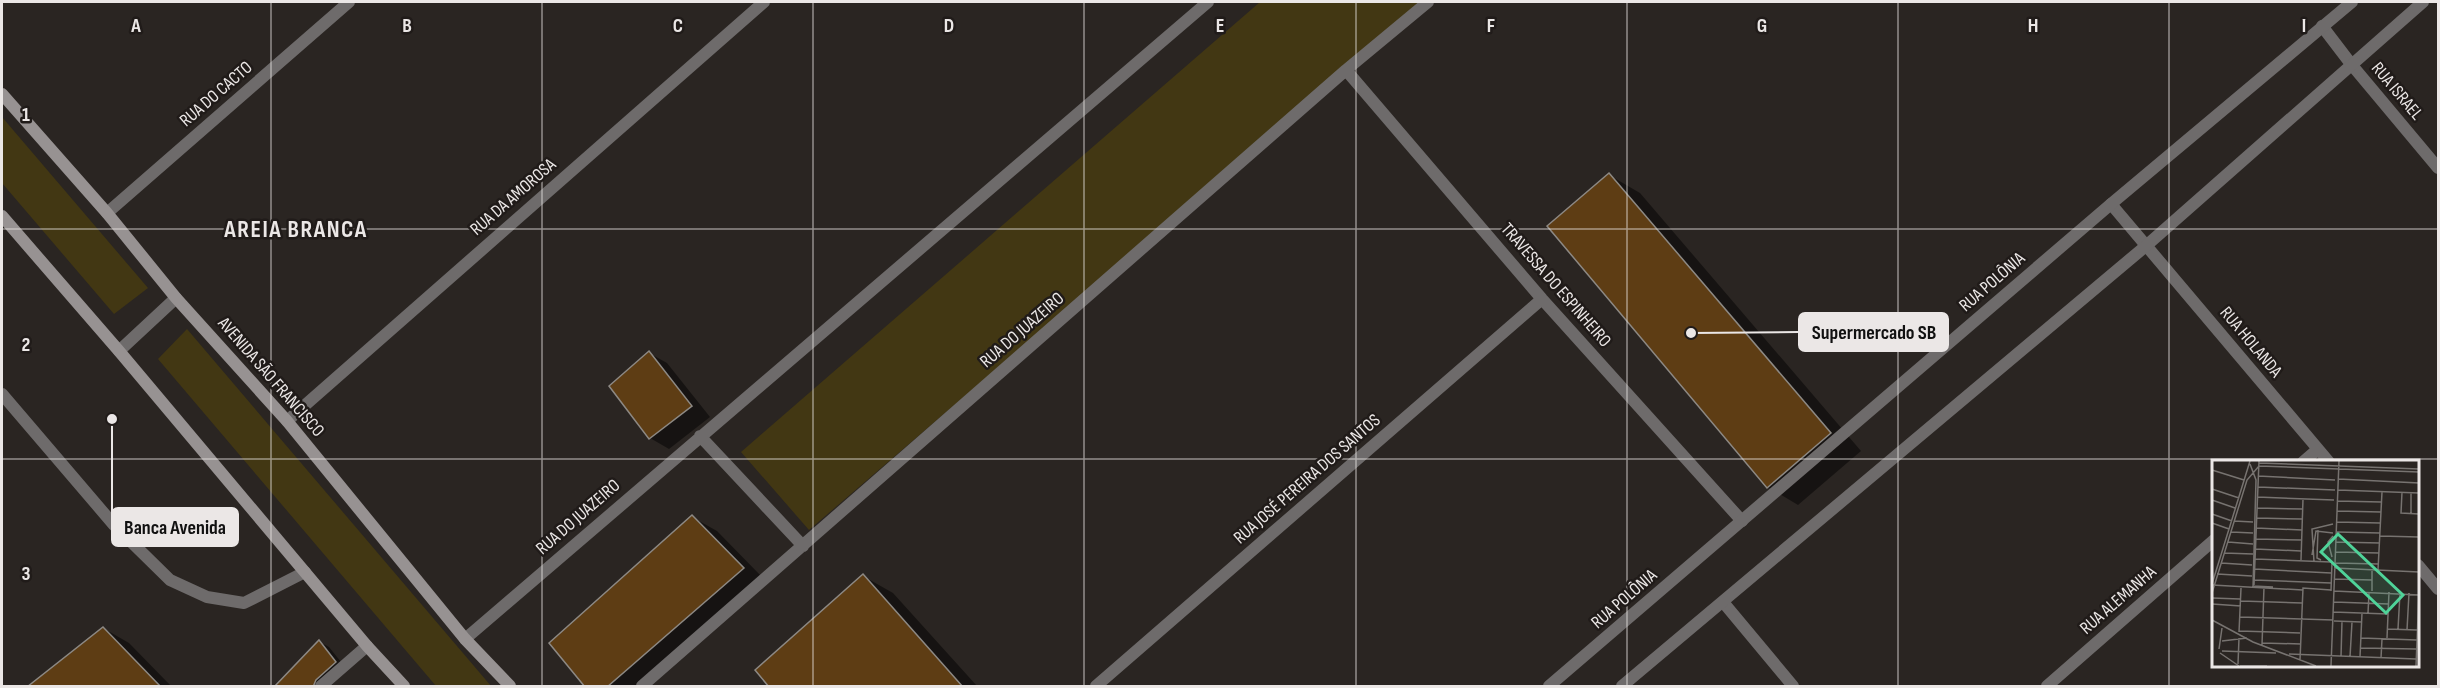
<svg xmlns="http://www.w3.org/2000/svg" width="2440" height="688" viewBox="0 0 2440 688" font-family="'Sofia Sans Condensed',sans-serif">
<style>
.green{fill:#423713}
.shadow{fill:#0007}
.building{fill:#5e3d14;stroke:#8d8984;stroke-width:1.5}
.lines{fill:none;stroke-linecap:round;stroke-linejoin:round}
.minor{stroke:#6e6b6b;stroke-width:12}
.tertiary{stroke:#6e6b6b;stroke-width:12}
.secondary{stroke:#979292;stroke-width:12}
.grid{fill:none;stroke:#ebe7e6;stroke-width:1.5;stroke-opacity:0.55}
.labels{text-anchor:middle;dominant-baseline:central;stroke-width:5;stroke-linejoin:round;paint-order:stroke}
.street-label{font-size:18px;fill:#ebe7e6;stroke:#201b19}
.district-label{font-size:24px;font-weight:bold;letter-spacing:1.5px;fill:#ebe7e6;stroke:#201b19}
.inset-road{fill:none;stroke:#777370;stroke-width:1.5}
.view{fill:#4fd399;fill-opacity:0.15;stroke:#4fd399;stroke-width:3}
.inset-edge{fill:none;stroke:#ebe7e6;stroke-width:3}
.grid-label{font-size:20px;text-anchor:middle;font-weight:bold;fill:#ebe7e6;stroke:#201b19;stroke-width:5;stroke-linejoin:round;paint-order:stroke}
.leader{fill:none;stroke:#ebe7e6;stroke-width:2}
.callout-dot{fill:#ebe7e6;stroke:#201b19;stroke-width:2}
.callout{fill:#ebe7e6;stroke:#ebe7e6;stroke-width:2}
.callout-label{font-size:20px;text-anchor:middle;font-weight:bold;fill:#111}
</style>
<rect width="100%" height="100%" fill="#2a2522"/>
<path class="green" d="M1260,2H1423L809,530L741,452Z
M2,117L148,288L114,314L2,183Z
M187,329L491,686H436L158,359Z"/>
<path class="shadow" d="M1609,175L1640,193L1861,451L1798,505L1768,487Z
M649,353L667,363L710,417L669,449L650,438Z
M692,517L717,531L768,583L649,686H587Z
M863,576L893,593L977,686H771Z
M103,628L129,643L171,686H38Z
M320,642L329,647L345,667L324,686H302Z"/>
<path class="building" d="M1609,173L1831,433L1767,488L1547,226Z
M649,351L692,406L649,439L609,386Z
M692,515L744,568L607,687H585L549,643Z
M863,574L963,687H769L755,670Z
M103,627L161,687H27Z
M319,640L336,662L316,680L313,687H274Z"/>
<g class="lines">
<path class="minor" d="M2322,26L2351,64L2438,168
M1346,70L1542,299L1742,521
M2111,204L2329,462
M107,213L349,2
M119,351L176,298
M2,394L114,525L170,580L207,597L244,603L305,572
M287,421L764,2
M700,436L803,546
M2303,462L2318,449
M2418,565L2438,589
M1723,602L1793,686
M465,639L1208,2
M321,686L367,646
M642,686L1346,70L1428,2
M1096,686L1542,299
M2047,686L2214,540"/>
<path class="tertiary" d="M1549,686L2111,204L2352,2
M1622,686L2147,245L2423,2"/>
<path class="secondary" d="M2,94L107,213L176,298L287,421L465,639L510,686
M2,216L119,351L367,646L404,686"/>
</g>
<path class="grid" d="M271,2V686M542,2V686M813,2V686M1084,2V686M1356,2V686M1627,2V686M1898,2V686M2169,2V686M2,229H2438M2,459H2438"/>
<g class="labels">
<g class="street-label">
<text transform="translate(2397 91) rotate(50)">RUA ISRAEL</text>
<text transform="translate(216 94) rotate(-41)">RUA DO CACTO</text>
<text transform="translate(513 197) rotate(-41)">RUA DA AMOROSA</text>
<text transform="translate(1992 282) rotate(-41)">RUA POLÔNIA</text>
<text transform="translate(1556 285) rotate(49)">TRAVESSA DO ESPINHEIRO</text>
<text transform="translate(1022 330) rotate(-41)">RUA DO JUAZEIRO</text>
<text transform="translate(2251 342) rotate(50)">RUA HOLANDA</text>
<text transform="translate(271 377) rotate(49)">AVENIDA SÃO FRANCISCO</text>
<text transform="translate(1307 479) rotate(-41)">RUA JOSÉ PEREIRA DOS SANTOS</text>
<text transform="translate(578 517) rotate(-41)">RUA DO JUAZEIRO</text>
<text transform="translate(1624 599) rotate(-41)">RUA POLÔNIA</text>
<text transform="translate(2118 600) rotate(-41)">RUA ALEMANHA</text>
</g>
<g class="district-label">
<text x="296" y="229">AREIA BRANCA</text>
</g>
</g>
<g transform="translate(2212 460)">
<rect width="207" height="207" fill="#2a2522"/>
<path class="inset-road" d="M47,3L207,9M38,4L44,20L41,128M0,10L32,20M46,16L123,20M126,19L207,23V33M46,27L123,30M0,29L27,38M126,30L207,33M190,32L189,53L207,54M45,37L122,40M0,40L23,48M125,41L169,42M45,48L91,49M125,51L169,52M0,54L20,61M199,54V33M44,58L90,59M22,61L41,62M125,62L168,63M0,63L17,69M44,68L90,70M106,70L105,98L109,100M19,72L41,73M125,72L168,73M168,76L207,77M44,79L90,80M16,82L41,84M124,82L168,83M43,89L89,91M124,92L167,93M12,93L41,94M100,95L104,71L121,73M120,97L116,82L121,76M43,99L119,102M89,100L91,39M102,102L100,69L121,64M9,103L40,105M123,103L167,104M122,108L207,112M42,109L119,113M166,110L170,32M5,114L40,116M122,119L160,120M42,120L119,123M0,124L38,1M0,125L91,130M42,125L47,1M41,126L61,127M119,131L120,102M122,131L207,135M160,131V109M0,133L35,20L47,6L207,12M0,138L28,139M29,141L90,143M122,142L177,144M0,144L29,146M121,152L176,154M156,153L157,133M28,157L121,160M0,160L41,182L104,206M122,161L150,162M175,169L205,170M186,169L188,133M195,170L197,133M27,171L88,173M27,172L29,128M149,178L205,180M175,178L177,132M10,181L35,178M50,183L89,184M50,185L52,127M149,188L204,189M7,189L10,168M10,191L64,193M8,193L27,206M77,194L204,199M129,197L130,161M138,197L140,162M148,197L150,153M169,198L170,179M88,200L91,128L119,130M26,204L27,178M28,206H55M119,206L127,1M204,206L207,132"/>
<path class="view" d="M126,74L191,135L174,153L109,92Z"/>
<rect width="207" height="207" class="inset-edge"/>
</g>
<g class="grid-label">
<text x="136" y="32">A</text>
<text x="407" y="32">B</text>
<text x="678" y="32">C</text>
<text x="949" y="32">D</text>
<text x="1220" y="32">E</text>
<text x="1491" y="32">F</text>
<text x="1762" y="32">G</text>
<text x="2033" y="32">H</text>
<text x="2304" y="32">I</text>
<text x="26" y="121">1</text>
<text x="26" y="351">2</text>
<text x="26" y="580">3</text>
</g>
<path class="leader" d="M1691 333L1799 332M112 419L112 527"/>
<g class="callout-dot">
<circle cx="1691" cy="333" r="6"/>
<circle cx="112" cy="419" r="6"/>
</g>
<g class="callout">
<rect x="1799" y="313" width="149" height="38" rx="6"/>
<rect x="112" y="508" width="126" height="38" rx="6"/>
</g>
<g class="callout-label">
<text x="1874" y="339">Supermercado SB</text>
<text x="175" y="534">Banca Avenida</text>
</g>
<rect width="2440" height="688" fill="none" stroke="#ebe7e6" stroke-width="6"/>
</svg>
